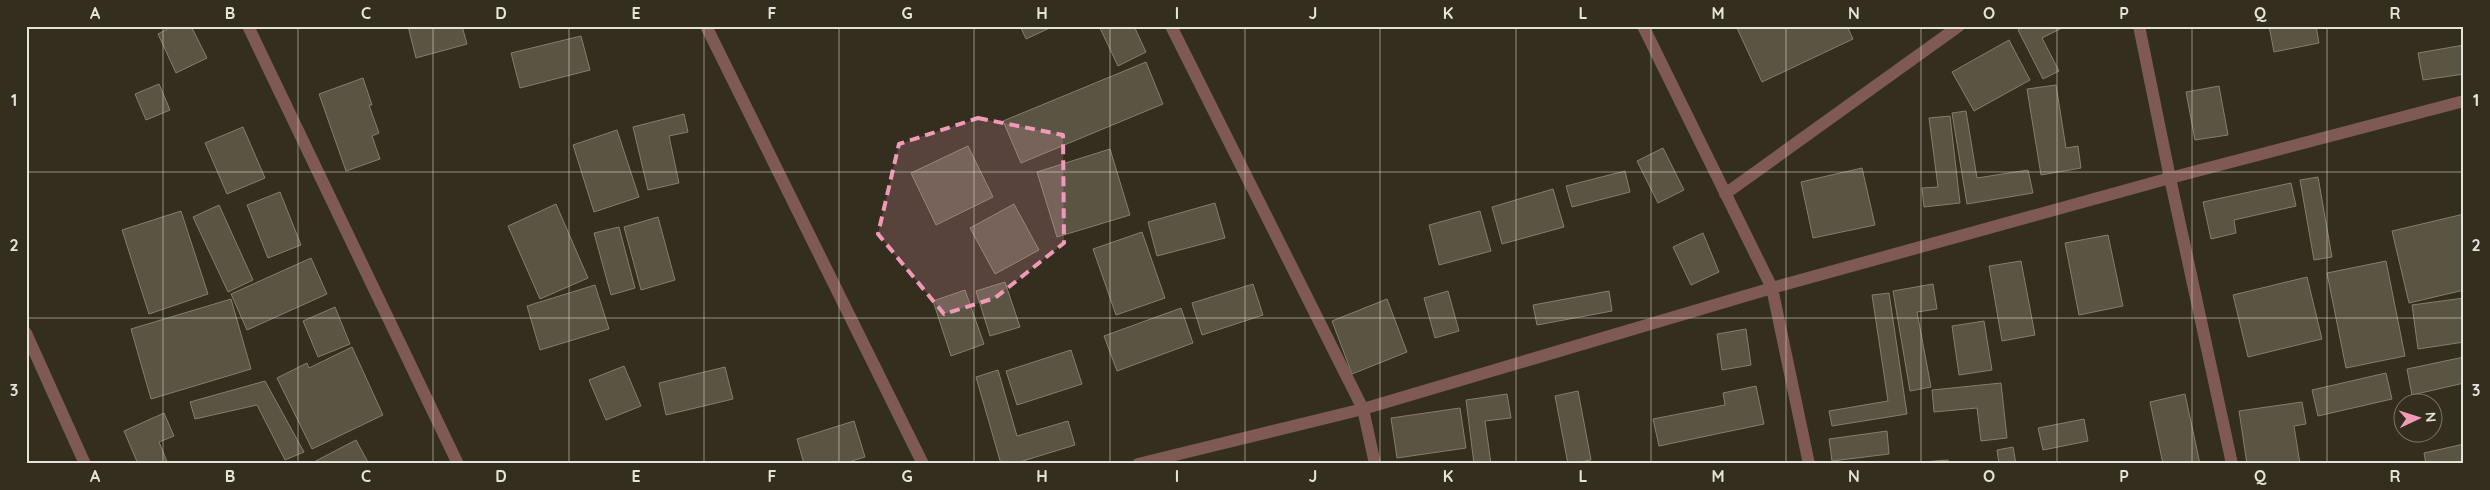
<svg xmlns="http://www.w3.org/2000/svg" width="2490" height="490" viewBox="0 0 2490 490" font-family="Quicksand,sans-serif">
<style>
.building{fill:#5a5543;stroke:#847f6b}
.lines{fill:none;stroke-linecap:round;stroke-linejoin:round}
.minor{stroke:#7f5953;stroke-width:12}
.marked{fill:#f09ab7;fill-opacity:0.2;stroke:#f09ab7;stroke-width:4;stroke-dasharray:10 6;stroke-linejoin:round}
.grid{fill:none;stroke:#e6e3d9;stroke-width:1;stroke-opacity:0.55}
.neatline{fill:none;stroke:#e6e3d9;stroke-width:2}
.grid-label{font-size:16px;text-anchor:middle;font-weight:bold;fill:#e6e3d9}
</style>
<rect width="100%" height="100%" fill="#332e1d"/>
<path class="building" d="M173,26H191L207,58L176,73L158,34Z
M408,26H462L467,44L416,58Z
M1020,26H1054L1026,39Z
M1099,26H1134L1146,52L1118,66Z
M1736,26H1847L1853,39L1762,82Z
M2025,26H2066L2042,38L2059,71L2043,79L2018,30Z
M2269,26H2316L2319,43L2274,52Z
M581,36L590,70L520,88L511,53Z
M2009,40L2030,80L1974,111L1952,72Z
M2464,45V74L2423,80L2418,53Z
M1146,62L1163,104L1021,163L1003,121Z
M363,78L372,105H369L379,133L372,136L380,159L346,171L319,94Z
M159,84L170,110L146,120L135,94Z
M2056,85L2066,148L2078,146L2081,168L2041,175L2027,89Z
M2219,86L2228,135L2195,140L2186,92Z
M1966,111L1977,178L2028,170L2033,193L1967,204L1952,113Z
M684,114L688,132L669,136L679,183L648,190L633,127Z
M1950,116L1960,203L1924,207L1922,188L1938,187L1929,118Z
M243,127L265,178L227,194L205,143Z
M617,130L639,197L594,212L573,145Z
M968,146L993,197L936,225L911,173Z
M1663,148L1684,190L1658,203L1637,161Z
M1110,149L1130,215L1057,237L1037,172Z
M1862,168L1875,225L1813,238L1801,182Z
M1625,171L1630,192L1572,207L1566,186Z
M2318,177L2332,257L2314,260L2300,180Z
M2291,183L2296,206L2234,220L2236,233L2211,239L2203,202Z
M1553,189L1564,227L1502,244L1492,207Z
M280,192L301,245L268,258L247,205Z
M1215,203L1225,238L1157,256L1148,222Z
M556,204L588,278L540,299L508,226Z
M1014,204L1039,250L995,274L970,228Z
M219,205L253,280L228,292L193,217Z
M181,211L208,294L149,314L122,230Z
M1480,211L1491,251L1439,265L1429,225Z
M2464,214V290L2409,303L2392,231Z
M658,217L675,280L641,290L624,227Z
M619,227L635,288L611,295L594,233Z
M1142,232L1165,298L1116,315L1093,249Z
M1703,233L1719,272L1691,285L1673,247Z
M2108,235L2123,306L2079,315L2065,243Z
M311,258L327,294L247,330L231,294Z
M2021,261L2035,335L2002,341L1989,266Z
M2386,261L2405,356L2346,368L2327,273Z
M2307,277L2322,339L2248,357L2233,295Z
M1005,282L1020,327L990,336L976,291Z
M1253,284L1263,315L1202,335L1192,303Z
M1933,284L1937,309L1917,312L1931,387L1910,391L1893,291Z
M595,285L609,329L540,350L527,306Z
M965,290L984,344L951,356L933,301Z
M1448,291L1459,331L1435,338L1424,298Z
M1609,291L1612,311L1537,325L1533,305Z
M1889,293L1907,414L1832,426L1829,411L1888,401L1872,295Z
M2464,298V342L2418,349L2412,305Z
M231,299L251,369L151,399L131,329Z
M1387,299L1407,352L1352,374L1332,321Z
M335,307L350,344L318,357L303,321Z
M1181,308L1193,343L1117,371L1104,336Z
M1984,321L1992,370L1959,375L1952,326Z
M1746,329L1751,365L1722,370L1717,334Z
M352,347L383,415L312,449L277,378L307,363L309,368Z
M1071,350L1082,384L1017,405L1006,371Z
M2464,357V383L2412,395L2407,369Z
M624,366L641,406L606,420L589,380Z
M725,367L733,399L666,415L659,383Z
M998,370L1017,436L1068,421L1075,445L1013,464H1001L976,377Z
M2386,373L2392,399L2318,416L2312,390Z
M265,381L304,452L285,460L257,405L195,419L190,402Z
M2001,383L2007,438L1981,441L1977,408L1934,412L1932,390Z
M1756,386L1764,424L1659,446L1653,419L1725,405L1723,393Z
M1578,391L1591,460L1568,464L1555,396Z
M1507,394L1511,418L1485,421L1491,464H1474L1466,400Z
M2185,394L2200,464H2163L2150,402Z
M2302,402L2306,424L2294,426L2300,464H2247L2239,411Z
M1460,408L1466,448L1397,458L1391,418Z
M164,413L174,436L159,442L168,464H138L124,431Z
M2084,419L2088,441L2043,450L2038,428Z
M854,421L865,457L842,464H804L797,439Z
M1887,431L1889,454L1832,461L1829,439Z
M356,440L369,464H310Z
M2464,444V464H2426L2424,453Z
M2013,447L2016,464H1999L1997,450Z
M1948,460L1949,464H1896Z"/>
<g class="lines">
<path class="minor" d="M248,26L458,464
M706,26L923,464
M1171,26L1363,409L1375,464
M1643,26L1772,288L1809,464
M2139,26L2170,178L2232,464
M1725,194L1959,26
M26,333L85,464
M1138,464L1363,409L1772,288L2170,178L2464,101"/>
</g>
<path class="marked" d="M978,118L1063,135L1064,243L995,298L944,314L878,234L899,144Z"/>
<path class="grid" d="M163,26V464M298,26V464M433,26V464M569,26V464M704,26V464M839,26V464M974,26V464M1110,26V464M1245,26V464M1380,26V464M1516,26V464M1651,26V464M1786,26V464M1921,26V464M2057,26V464M2192,26V464M2327,26V464M26,172H2464M26,318H2464"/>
<rect width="2490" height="490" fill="none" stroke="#332e1d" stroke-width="55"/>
<g transform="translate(2418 418) rotate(86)"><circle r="24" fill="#332e1d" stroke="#7b7668"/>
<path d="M0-4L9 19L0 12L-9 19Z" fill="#f09ab7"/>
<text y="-8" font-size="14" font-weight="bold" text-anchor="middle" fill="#e6e3d9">N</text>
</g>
<rect x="28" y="28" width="2434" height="434" class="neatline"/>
<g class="grid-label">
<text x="95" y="19">A</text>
<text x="230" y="19">B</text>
<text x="366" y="19">C</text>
<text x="501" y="19">D</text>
<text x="636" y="19">E</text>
<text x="772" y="19">F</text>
<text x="907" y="19">G</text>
<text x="1042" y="19">H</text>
<text x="1177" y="19">I</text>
<text x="1313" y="19">J</text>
<text x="1448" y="19">K</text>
<text x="1583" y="19">L</text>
<text x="1718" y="19">M</text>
<text x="1854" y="19">N</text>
<text x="1989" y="19">O</text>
<text x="2124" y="19">P</text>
<text x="2260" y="19">Q</text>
<text x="2395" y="19">R</text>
<text x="14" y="106">1</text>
<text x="2476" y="106">1</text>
<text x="14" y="251">2</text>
<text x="2476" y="251">2</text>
<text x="14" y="396">3</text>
<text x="2476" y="396">3</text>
<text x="95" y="482">A</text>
<text x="230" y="482">B</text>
<text x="366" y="482">C</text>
<text x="501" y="482">D</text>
<text x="636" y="482">E</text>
<text x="772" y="482">F</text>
<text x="907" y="482">G</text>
<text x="1042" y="482">H</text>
<text x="1177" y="482">I</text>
<text x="1313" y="482">J</text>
<text x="1448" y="482">K</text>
<text x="1583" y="482">L</text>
<text x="1718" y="482">M</text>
<text x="1854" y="482">N</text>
<text x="1989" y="482">O</text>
<text x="2124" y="482">P</text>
<text x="2260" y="482">Q</text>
<text x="2395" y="482">R</text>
</g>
</svg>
